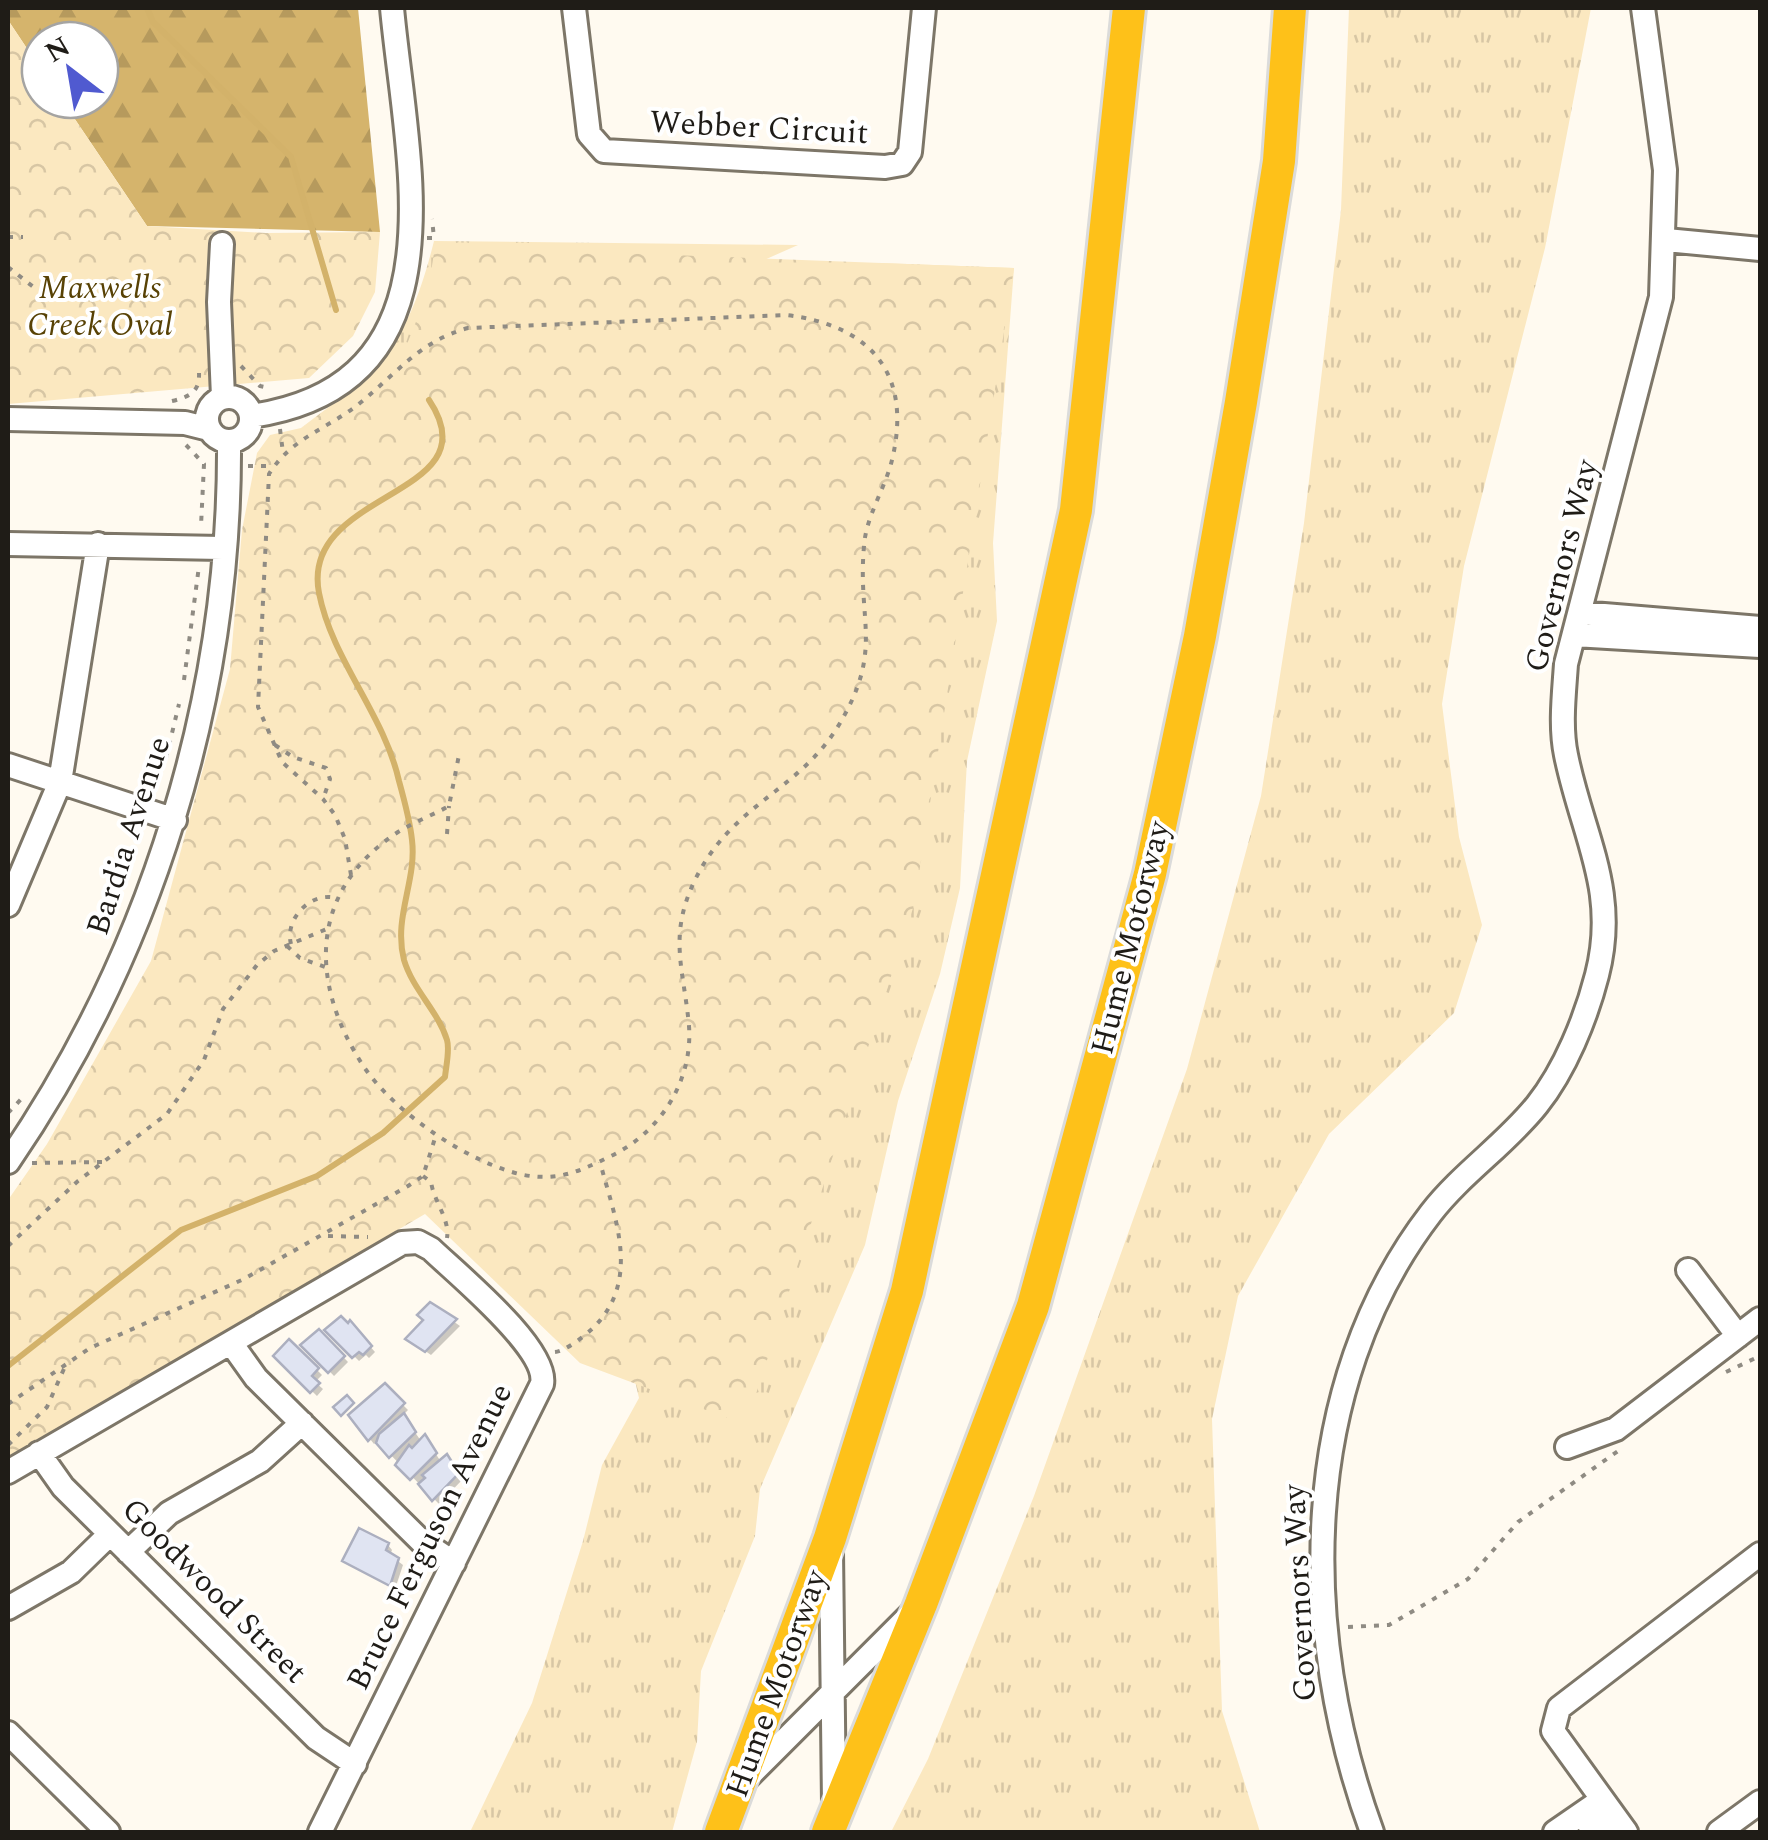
<svg xmlns="http://www.w3.org/2000/svg" width="1768" height="1840" viewBox="0 0 1768 1840" font-family="Spectral,serif">
<style>
.grass{fill:url(#grass-tufts)}
.forest{fill:url(#forest-firs)}
.park{fill:url(#park-crowns)}
.shadow{fill:#0003}
.lines{fill:none;stroke-linecap:round;stroke-linejoin:round}
.stream{stroke:#d3b26a;stroke-width:6}
.building{fill:#e0e4f2;stroke:#acafbf;stroke-width:2.5}
.minor-casing{stroke:#7d7668;stroke-width:28}
.highway-casing{stroke:#dbdbda;stroke-width:38}
.path{stroke:#8f8b83;stroke-width:4;stroke-dasharray:5 8;stroke-linecap:butt}
.minor{stroke:#fff;stroke-width:22}
.highway{stroke:#fec119;stroke-width:32}
.labels{text-anchor:middle;dominant-baseline:central;stroke-width:8;stroke-linejoin:round;paint-order:stroke}
.street-label{font-size:32px;fill:#1f1c17;stroke:#fff}
.park-label{font-size:32px;font-style:italic;fill:#584205;stroke:#fff}
</style>
<defs>
<pattern id="grass-tufts" width="24" height="20" patternUnits="userSpaceOnUse" patternTransform="scale(2.5)"><rect width="24" height="20" fill="#fbe8c0"/><path d="M3 7l-1-3M5 7V3M7 7l1-3M15 17l-1-3M17 17v-4M19 17l1-3" fill="none" stroke="#d7c6a4"/></pattern>
<pattern id="forest-firs" width="22" height="20" patternUnits="userSpaceOnUse" patternTransform="scale(2.5)"><rect width="22" height="20" fill="#d5b46c"/><path d="M5 1l3.5 6h-7zM16 11l3.5 6h-7z" fill="#b69a5d"/></pattern>
<pattern id="park-crowns" width="20" height="18" patternUnits="userSpaceOnUse" patternTransform="scale(2.5)"><rect width="20" height="18" fill="#fbe8c0"/><path d="M2 6a3 3 0 1 1 6 0M12 15a3 3 0 1 1 6 0" fill="none" stroke="#d7c6a4"/></pattern>
</defs>
<rect width="100%" height="100%" fill="#fffaf0"/>
<path class="grass" d="M1349,8H1591L1545,248L1464,566L1442,704L1459,837L1482,925L1454,1013L1329,1134L1238,1296L1212,1419L1222,1711L1260,1832H891L928,1759L1034,1496L1187,1069L1261,796L1304,523L1341,210Z
M434,241L798,245L755,264L620,286L371,390L301,428C383,368 409,341 434,241Z
M880,263L1014,268L993,543L997,621L967,761L960,888L940,974L898,1101L865,1245L760,1489L755,1536L701,1671L697,1742L672,1832H470L532,1703L583,1541L602,1465L639,1398L631,1364L451,1186Z"/>
<path class="forest" d="M8,8H358L380,232L147,226L62,100H100V40H40V68L8,20Z"/>
<path class="park" d="M8,20L40,68V100H62L147,226L266,233L380,232L375,292L353,336L309,378L8,404Z
M435,246L1014,268L914,905L746,1425L580,1363L425,1214L8,1458V1200L47,1144L151,961L230,669L242,530L257,453L270,435L301,428L358,391L405,349L428,292Z"/>
<path class="shadow" d="M430,1305L460,1326L431,1355L408,1339L426,1320Z
M350,1324L375,1352L369,1358L366,1355L359,1361L328,1330Z
M319,1332L348,1362L334,1376L304,1345Z
M289,1342L322,1375L315,1382L323,1389L317,1396L276,1356Z
M384,1386L408,1410L403,1415L421,1441L425,1437L441,1462L447,1457L458,1469L454,1472L462,1480L439,1504L377,1441L374,1444L370,1439Z
M388,1545L392,1550L390,1555L403,1565L395,1589L345,1561Z"/>
<g class="lines">
<path class="stream" d="M147,8L153,22L291,157L336,310
M8,1366L181,1230L317,1176L383,1133L445,1077C446,1066 450,1050 447,1040C438,1011 413,990 404,960C393,917 417,881 412,840C410,821 404,799 399,781C384,714 332,660 319,593C299,489 495,498 429,400"/>
</g>
<path class="building" d="M430,1302L457,1319L425,1352L405,1339L423,1320L417,1315Z
M341,1316L348,1323L350,1320L372,1346L363,1355L359,1352L352,1358L324,1330Z
M319,1329L345,1356L328,1373L300,1345Z
M289,1339L319,1368L312,1376L320,1383L310,1393L273,1356Z
M385,1383L405,1403L368,1441L348,1415Z
M347,1395L354,1403L341,1416L333,1407Z
M404,1413L416,1432L389,1458L376,1443L379,1434Z
M425,1434L437,1453L410,1480L395,1465L409,1445L412,1448Z
M447,1454L459,1473L432,1501L418,1484L425,1478L422,1475Z
M359,1528L389,1543L386,1550L399,1558L390,1586L342,1561Z"/>
<g class="lines">
<defs>
<path id="minor" d="M574,8L589,134L604,151L885,167L902,164L910,152L924,8
M1666,240L1760,249
M222,244L219,302L223,397
M207 419a22 22 0 1 1 44 0a22 22 0 1 1-44 0Z
M251,416C468,385 406,161 392,8
M8,419L185,423L209,429
M8,544L222,548
M1580,613L1760,628
M1574,635L1760,646
M8,765L175,820
M8,905L60,782L98,544
M8,1162C152,952 231,697 229,441
M1688,1270L1738,1336
M231,1343L256,1378L421,1541L454,1563
M1567,1447L1616,1429L1760,1319
M39,1453L63,1487L316,1738L355,1764
M8,1472L402,1243L418,1242L431,1249C457,1274 549,1349 542,1384L320,1832
M831,1551L834,1804
M128,1552L169,1513L260,1461L302,1423
M8,1608L71,1572L110,1534
M8,1733L108,1832
M747,1778L915,1610
M1372,1832C1299,1633 1297,1387 1431,1213C1462,1173 1506,1144 1537,1105C1565,1070 1586,1018 1597,975C1619,890 1582,835 1566,755C1560,726 1564,694 1566,664L1661,297L1665,170L1643,8
M1555,1832L1600,1801
M1590,1832L1612,1816
M1626,1832L1553,1731L1559,1708L1760,1554
M1719,1832L1760,1802"/>
<path id="highway" d="M721,1832L830,1538L907,1291L1076,510L1129,8
M828,1832L921,1604L1033,1306L1150,874L1200,636L1241,402L1279,161L1290,8"/>
</defs>
<use href="#minor" class="minor-casing"/>
<use href="#highway" class="highway-casing"/>
<path class="path" d="M8,237H23
M427,238H434L432,219
M8,267L36,289
M241,366L260,386L270,388
M172,401C189,397 200,392 199,373
M280,429L283,453
M186,445L204,464L201,526
M248,466H273
M184,680L199,566
M275,745L293,757L326,768L330,779L323,799
M166,758L179,704
M447,834L449,806
M351,875L345,839L335,815L323,799L282,762L258,707L269,474C292,437 328,429 360,403C397,373 420,341 468,328L786,315C870,325 913,373 892,460C885,489 866,516 864,546C857,623 885,650 837,728C796,793 731,804 694,882C668,937 684,970 689,1026C693,1082 659,1134 609,1157C578,1172 558,1181 524,1175C470,1164 395,1113 364,1067C309,984 308,891 398,832C414,822 433,815 449,806L459,755
M291,944C284,918 313,889 339,899
M287,946L300,958L325,967
M8,1113L25,1095
M32,1163L102,1162
M423,1176L431,1182C434,1202 450,1219 447,1238
M328,1236L368,1237
M8,1246L78,1181L167,1114L204,1060L223,1009L257,965L274,951L329,928
M555,1352C565,1351 582,1338 592,1329C642,1281 615,1219 600,1162
M1726,1372L1760,1356
M8,1404L90,1348L244,1279L408,1186L423,1176L436,1135
M8,1445L47,1407L67,1362
M1348,1627L1389,1625L1468,1579L1518,1522L1618,1451"/>
<use href="#minor" class="minor"/>
<use href="#highway" class="highway"/>
</g>
<g class="labels">
<g class="street-label">
<text transform="translate(759 128) rotate(3)">Webber Circuit</text>
<text transform="translate(1562 566) rotate(-76)">Governors Way</text>
<text transform="translate(129 836) rotate(-72)">Bardia Avenue</text>
<text transform="translate(1131 938) rotate(-76)">Hume Motorway</text>
<text transform="translate(430 1537) rotate(-64)">Bruce Ferguson Avenue</text>
<text transform="translate(214 1591) rotate(45)">Goodwood Street</text>
<text transform="translate(1300 1593) rotate(-93)">Governors Way</text>
<text transform="translate(777 1684) rotate(-70)">Hume Motorway</text>
</g>
<g class="park-label">
<text x="100" y="288">Maxwells<tspan x="100" dy="37">Creek Oval</tspan></text>
</g>
</g>
<rect width="1768" height="1840" fill="none" stroke="#1f1c17" stroke-width="20"/>
<g transform="translate(70 70) rotate(329)"><circle r="48" fill="#ffffff" stroke="#a5a4a2" stroke-width="2.5"/>
<path d="M0-8L18 38L0 25L-18 38Z" fill="#505ad0"/>
<text y="-15" font-size="28" font-weight="bold" text-anchor="middle" fill="#1f1c17">N</text>
</g>
</svg>
